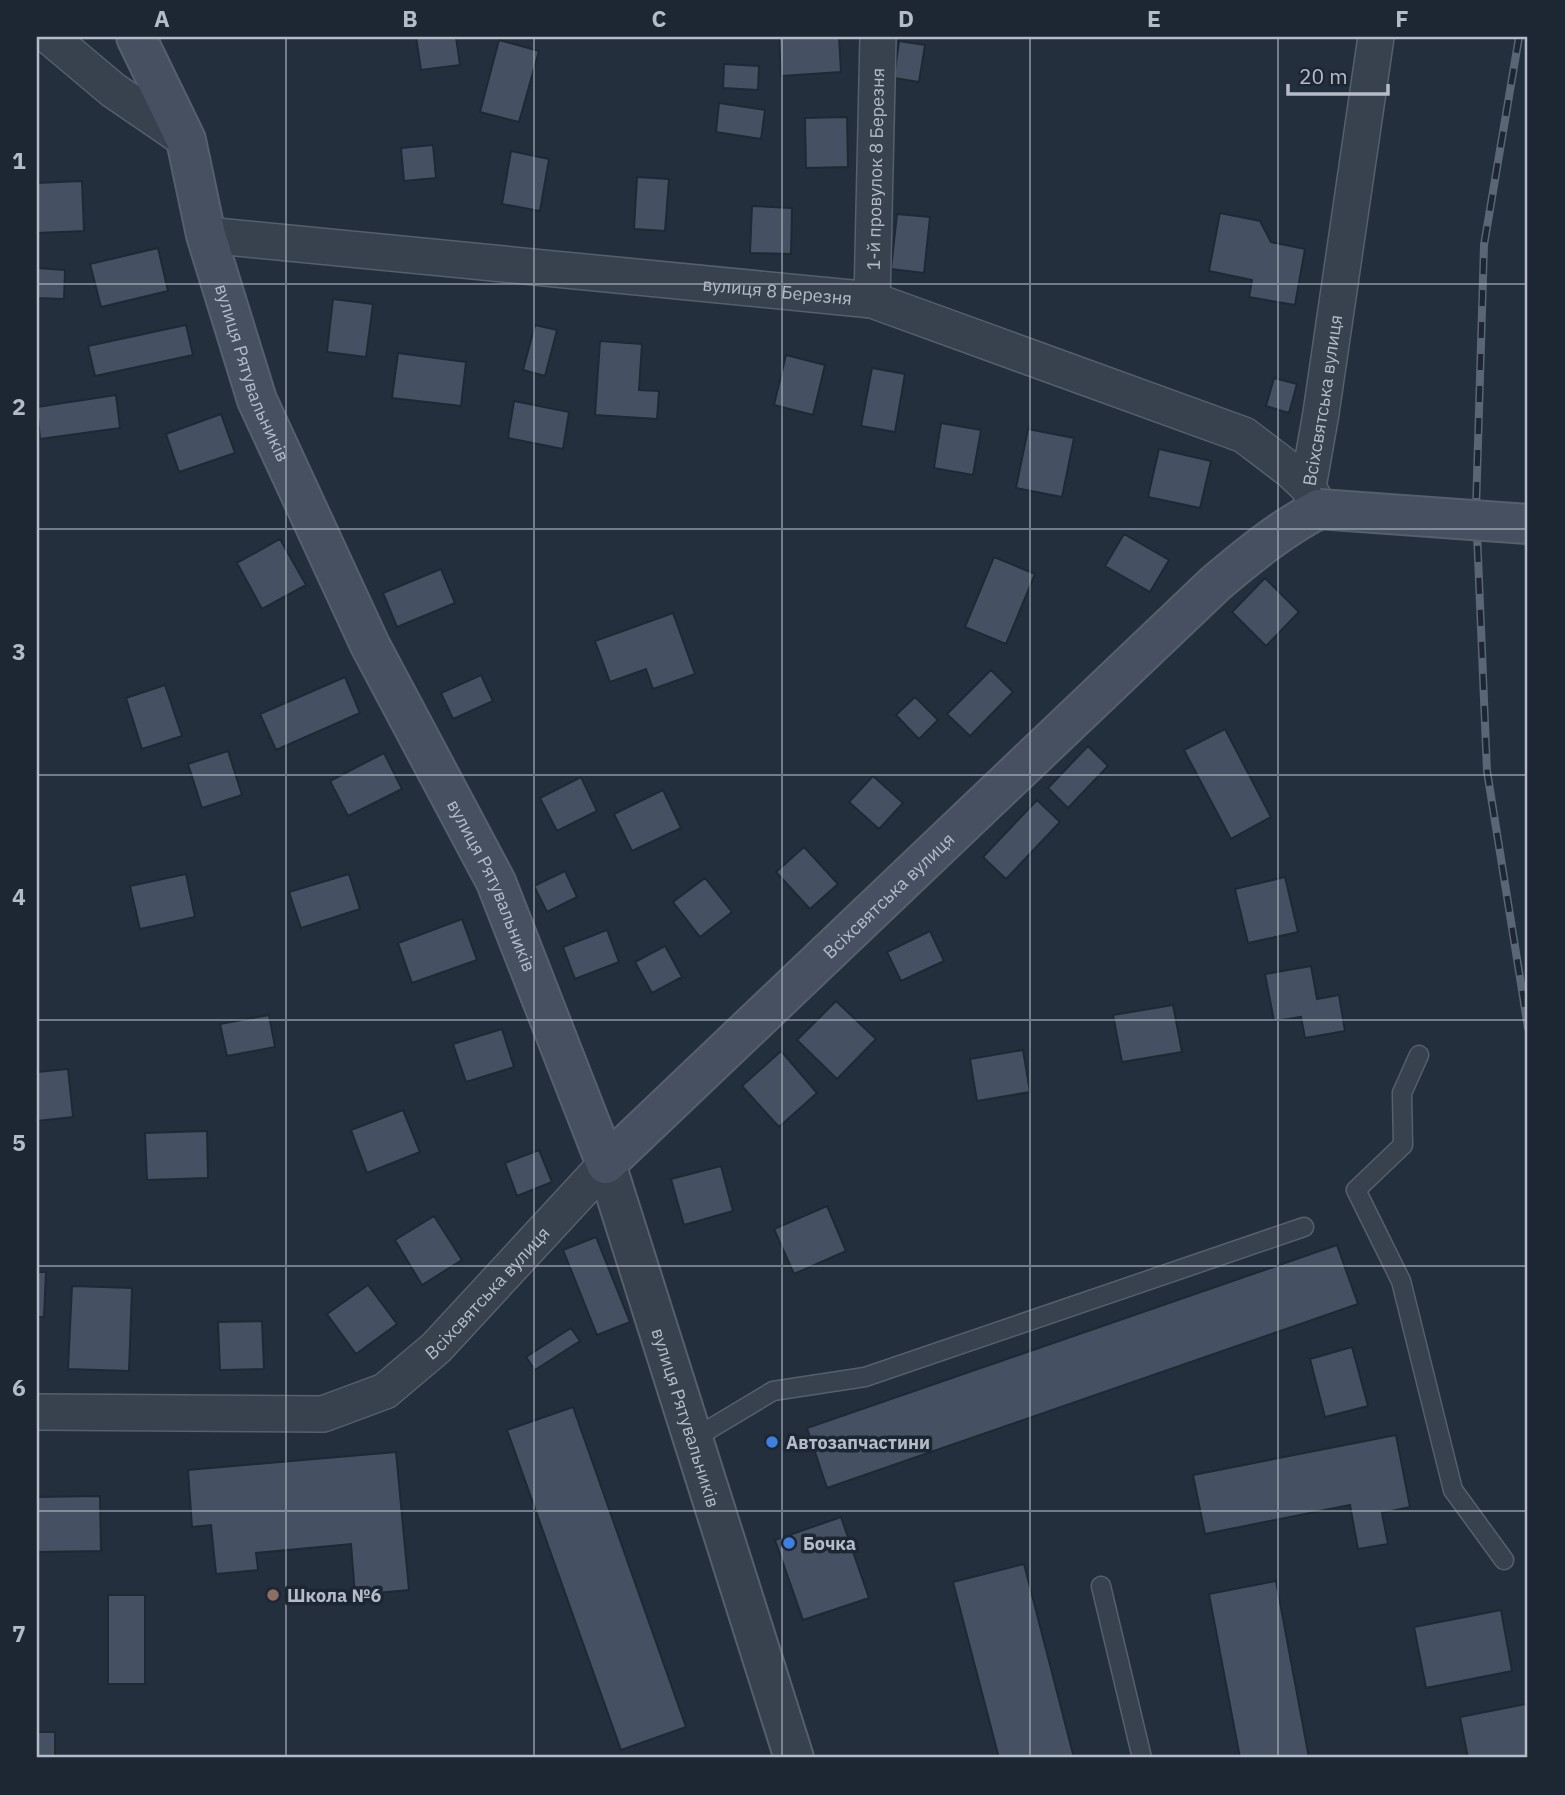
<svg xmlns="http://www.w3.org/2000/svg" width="1565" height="1795" viewBox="0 0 1565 1795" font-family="'IBM Plex Sans',sans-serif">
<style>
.building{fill:#455162;stroke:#1f2835;stroke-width:2}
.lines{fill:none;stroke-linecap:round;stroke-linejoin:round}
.service-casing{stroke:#565f6c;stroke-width:21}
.minor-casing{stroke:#565f6c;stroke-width:38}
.tertiary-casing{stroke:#565f6c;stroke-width:42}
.secondary-casing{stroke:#565f6c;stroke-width:42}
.service{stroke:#38414e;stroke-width:18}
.minor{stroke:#38414e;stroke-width:35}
.tertiary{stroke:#38414e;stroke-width:38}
.secondary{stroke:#465061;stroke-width:38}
.rail-casing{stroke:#5a6575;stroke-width:8}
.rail{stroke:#1d2633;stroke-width:5;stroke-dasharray:16;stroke-linecap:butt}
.secondary-bridge-casing{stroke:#565f6c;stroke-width:42;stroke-linecap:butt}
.secondary-bridge{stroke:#465061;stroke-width:38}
.grid{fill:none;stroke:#b4bcc9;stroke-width:2;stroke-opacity:0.55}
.shop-dot{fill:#3f7fe0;stroke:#1d2633;stroke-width:2.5}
.education-dot{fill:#8d6e63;stroke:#1d2633;stroke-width:2.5}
.labels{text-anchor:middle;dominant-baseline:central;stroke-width:7;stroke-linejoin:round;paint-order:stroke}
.street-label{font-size:18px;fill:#b4bcc9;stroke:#1d2633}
.poi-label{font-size:18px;font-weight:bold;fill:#b4bcc9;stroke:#1d2633;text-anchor:start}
.neatline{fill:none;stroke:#b4bcc9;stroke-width:2.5}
.grid-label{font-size:23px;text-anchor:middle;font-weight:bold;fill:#b4bcc9}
</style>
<rect width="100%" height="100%" fill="#242f3e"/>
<path class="building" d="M416,37H456L460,65L421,70Z
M779,37H839L841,72L781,76Z
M499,40L539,51L519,122L480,112Z
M899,41L925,45L919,82L894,78Z
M724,64L759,66L758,90L723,88Z
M719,103L765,110L761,139L716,132Z
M847,117L848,167L806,168L805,118Z
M433,145L436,178L404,181L401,148Z
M511,151L549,159L540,211L502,204Z
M637,177L669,179L665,231L634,229Z
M82,181L84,231L37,233V183Z
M752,206L792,208L791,254L750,253Z
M1220,213L1260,221L1271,242L1305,249L1295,305L1249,297L1252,280L1209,271Z
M897,214L930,217L924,273L891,269Z
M158,248L168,291L101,307L90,264Z
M37,268L65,270L64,299L37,298Z
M333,299L373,304L366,357L327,352Z
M186,325L193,355L95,376L88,346Z
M535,325L557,330L545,376L523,370Z
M600,341L642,344L639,390L659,391L657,419L595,415Z
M398,353L466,362L461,406L392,398Z
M786,355L825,365L813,415L774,405Z
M872,368L905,374L895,432L861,426Z
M1274,378L1297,384L1289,413L1266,406Z
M116,395L120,428L40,439L37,407Z
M514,401L569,412L563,449L508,438Z
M221,414L235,453L179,472L166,434Z
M941,423L981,430L973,475L934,468Z
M1028,429L1074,438L1062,497L1016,488Z
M1159,449L1211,461L1200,508L1148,497Z
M1124,534L1169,560L1150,592L1105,566Z
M280,539L306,585L262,609L237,563Z
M994,557L1035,574L1006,644L965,627Z
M441,569L455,603L397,627L383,593Z
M1265,578L1299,612L1266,646L1232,612Z
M673,613L695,674L653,689L646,669L610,682L595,641Z
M991,670L1013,692L970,736L947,714Z
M481,675L493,701L453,719L441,693Z
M345,677L360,713L276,750L260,714Z
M165,685L182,736L142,749L126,698Z
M915,697L938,720L919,739L896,715Z
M1225,729L1271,817L1231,839L1184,750Z
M1088,746L1108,766L1068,808L1048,788Z
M228,751L242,795L202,808L188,764Z
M384,753L402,789L348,816L330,781Z
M873,776L903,803L879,829L849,802Z
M581,777L597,811L557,831L540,798Z
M663,790L681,828L632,851L614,814Z
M1037,800L1060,822L1006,879L983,857Z
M804,847L838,884L810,909L776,872Z
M565,871L577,897L547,912L534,886Z
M186,874L195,917L140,929L130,886Z
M349,874L360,909L301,928L289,892Z
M1285,877L1298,932L1248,943L1235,889Z
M705,878L732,912L700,937L673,902Z
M462,919L477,960L412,983L398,943Z
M607,930L619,962L575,979L563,947Z
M930,931L944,961L901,981L887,952Z
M665,946L682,977L652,993L635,962Z
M1311,966L1317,999L1339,995L1345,1031L1305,1038L1301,1017L1274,1021L1265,974Z
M836,1001L876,1039L837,1079L797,1040Z
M1173,1005L1182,1052L1122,1062L1113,1015Z
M269,1015L275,1047L227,1056L220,1024Z
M502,1029L514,1067L466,1082L453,1044Z
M1023,1050L1030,1092L977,1101L970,1059Z
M781,1051L817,1093L779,1127L742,1086Z
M68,1069L73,1117L37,1121V1072Z
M403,1110L420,1152L367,1173L351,1130Z
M207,1131L208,1178L147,1180L145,1133Z
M539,1150L552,1182L517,1196L505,1163Z
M721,1166L733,1211L684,1225L671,1179Z
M827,1206L846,1251L794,1274L774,1229Z
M434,1216L462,1260L422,1285L395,1240Z
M596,1237L630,1322L597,1335L563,1250Z
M1337,1245L1358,1304L827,1488L807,1428Z
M37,1272H46L44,1317H37Z
M368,1285L397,1324L356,1354L327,1314Z
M72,1286L132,1288L129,1371L68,1369Z
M262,1321L264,1369L220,1370L218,1322Z
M571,1328L580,1341L535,1370L526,1357Z
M1352,1347L1368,1406L1325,1417L1310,1359Z
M573,1407L686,1727L621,1750L507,1430Z
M1396,1435L1410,1507L1382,1513L1388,1544L1358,1549L1350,1505L1205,1534L1193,1475Z
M396,1452L409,1590L355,1595L351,1544L256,1553L258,1570L216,1574L211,1525L192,1527L188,1470Z
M100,1496L101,1551L37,1552V1497Z
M841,1517L869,1598L803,1620L775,1540Z
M1024,1564L1074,1758H999L953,1582Z
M1276,1581L1309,1758H1240L1209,1594Z
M108,1595H145V1684H108Z
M1501,1610L1512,1671L1426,1688L1414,1627Z
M1526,1704L1528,1716V1758H1468L1460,1717Z
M37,1732H55V1758H37Z"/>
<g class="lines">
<defs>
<path id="service" d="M1419,1055L1402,1093L1403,1145L1356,1190L1401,1281L1453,1490L1504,1560
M693,1439L773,1391L865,1377L1304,1227
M1101,1586L1142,1758"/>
<g id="minor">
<path d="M50,37L113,90L186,140"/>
<path id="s1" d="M206,235L872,300L1244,435L1290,470L1308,487"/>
<path id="s2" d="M872,300L878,37"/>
<path id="s3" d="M1316,502L1308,487L1321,413L1376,37"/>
<path id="s4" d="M37,1412L323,1414L385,1391L436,1348L606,1164"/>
</g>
<g id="tertiary">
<path id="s5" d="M606,1164L794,1758"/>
</g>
<g id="secondary">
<path id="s6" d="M136,37L186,140L206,235L257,400L370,645L496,882L606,1164L1216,583C1249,555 1281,529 1319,509"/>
</g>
</defs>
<use href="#service" class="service-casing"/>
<use href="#minor" class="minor-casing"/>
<use href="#tertiary" class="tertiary-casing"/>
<use href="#secondary" class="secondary-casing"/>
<use href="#service" class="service"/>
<use href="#minor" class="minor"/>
<use href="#tertiary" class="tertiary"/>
<use href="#secondary" class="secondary"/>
<defs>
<path id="rail" d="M1519,37L1484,245L1476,509L1487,771L1528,1028"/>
</defs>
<use href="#rail" class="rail-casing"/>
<use href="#rail" class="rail"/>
<defs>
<path id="secondary-bridge" d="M1319,509L1528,524"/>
</defs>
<use href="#secondary-bridge" class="secondary-bridge-casing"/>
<use href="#secondary-bridge" class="secondary-bridge"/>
</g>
<path class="grid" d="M286,37V1758M534,37V1758M782,37V1758M1030,37V1758M1278,37V1758M37,284H1528M37,529H1528M37,775H1528M37,1020H1528M37,1266H1528M37,1511H1528"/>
<g class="shop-dot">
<circle cx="772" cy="1442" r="7"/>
<circle cx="789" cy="1543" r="7"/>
</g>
<circle class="education-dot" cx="273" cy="1595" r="7"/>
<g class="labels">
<g class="street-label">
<text stroke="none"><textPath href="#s2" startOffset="131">1-й провулок 8 Березня</textPath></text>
<text stroke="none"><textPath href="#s1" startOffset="574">вулиця 8 Березня</textPath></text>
<text stroke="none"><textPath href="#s6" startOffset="357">вулиця Рятувальників</textPath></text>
<text stroke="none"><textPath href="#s3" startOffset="105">Всіхсвятська вулиця</textPath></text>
<text stroke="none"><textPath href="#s6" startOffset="924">вулиця Рятувальників</textPath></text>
<text stroke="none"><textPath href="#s6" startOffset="1615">Всіхсвятська вулиця</textPath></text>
<text stroke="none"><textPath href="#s4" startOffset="494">Всіхсвятська вулиця</textPath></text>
<text stroke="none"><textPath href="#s5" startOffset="266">вулиця Рятувальників</textPath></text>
</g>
<g class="poi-label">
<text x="786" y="1442">Автозапчастини</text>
<text x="803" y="1543">Бочка</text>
<text x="287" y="1595">Школа №6</text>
</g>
</g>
<rect width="1565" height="1795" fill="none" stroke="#1d2633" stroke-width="77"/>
<path d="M1288 84v10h100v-10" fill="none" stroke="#b4bcc9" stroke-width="3.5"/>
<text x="1299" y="84" font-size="21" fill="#b4bcc9" stroke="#1d2633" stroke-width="5" paint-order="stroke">20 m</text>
<rect x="38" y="38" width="1488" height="1718" class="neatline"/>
<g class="grid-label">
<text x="162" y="27">A</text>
<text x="410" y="27">B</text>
<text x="659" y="27">C</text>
<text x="906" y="27">D</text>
<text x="1154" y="27">E</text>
<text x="1402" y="27">F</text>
<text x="19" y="169">1</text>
<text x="19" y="415">2</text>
<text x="19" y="660">3</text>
<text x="19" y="905">4</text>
<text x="19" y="1151">5</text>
<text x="19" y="1396">6</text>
<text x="19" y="1642">7</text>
</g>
</svg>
